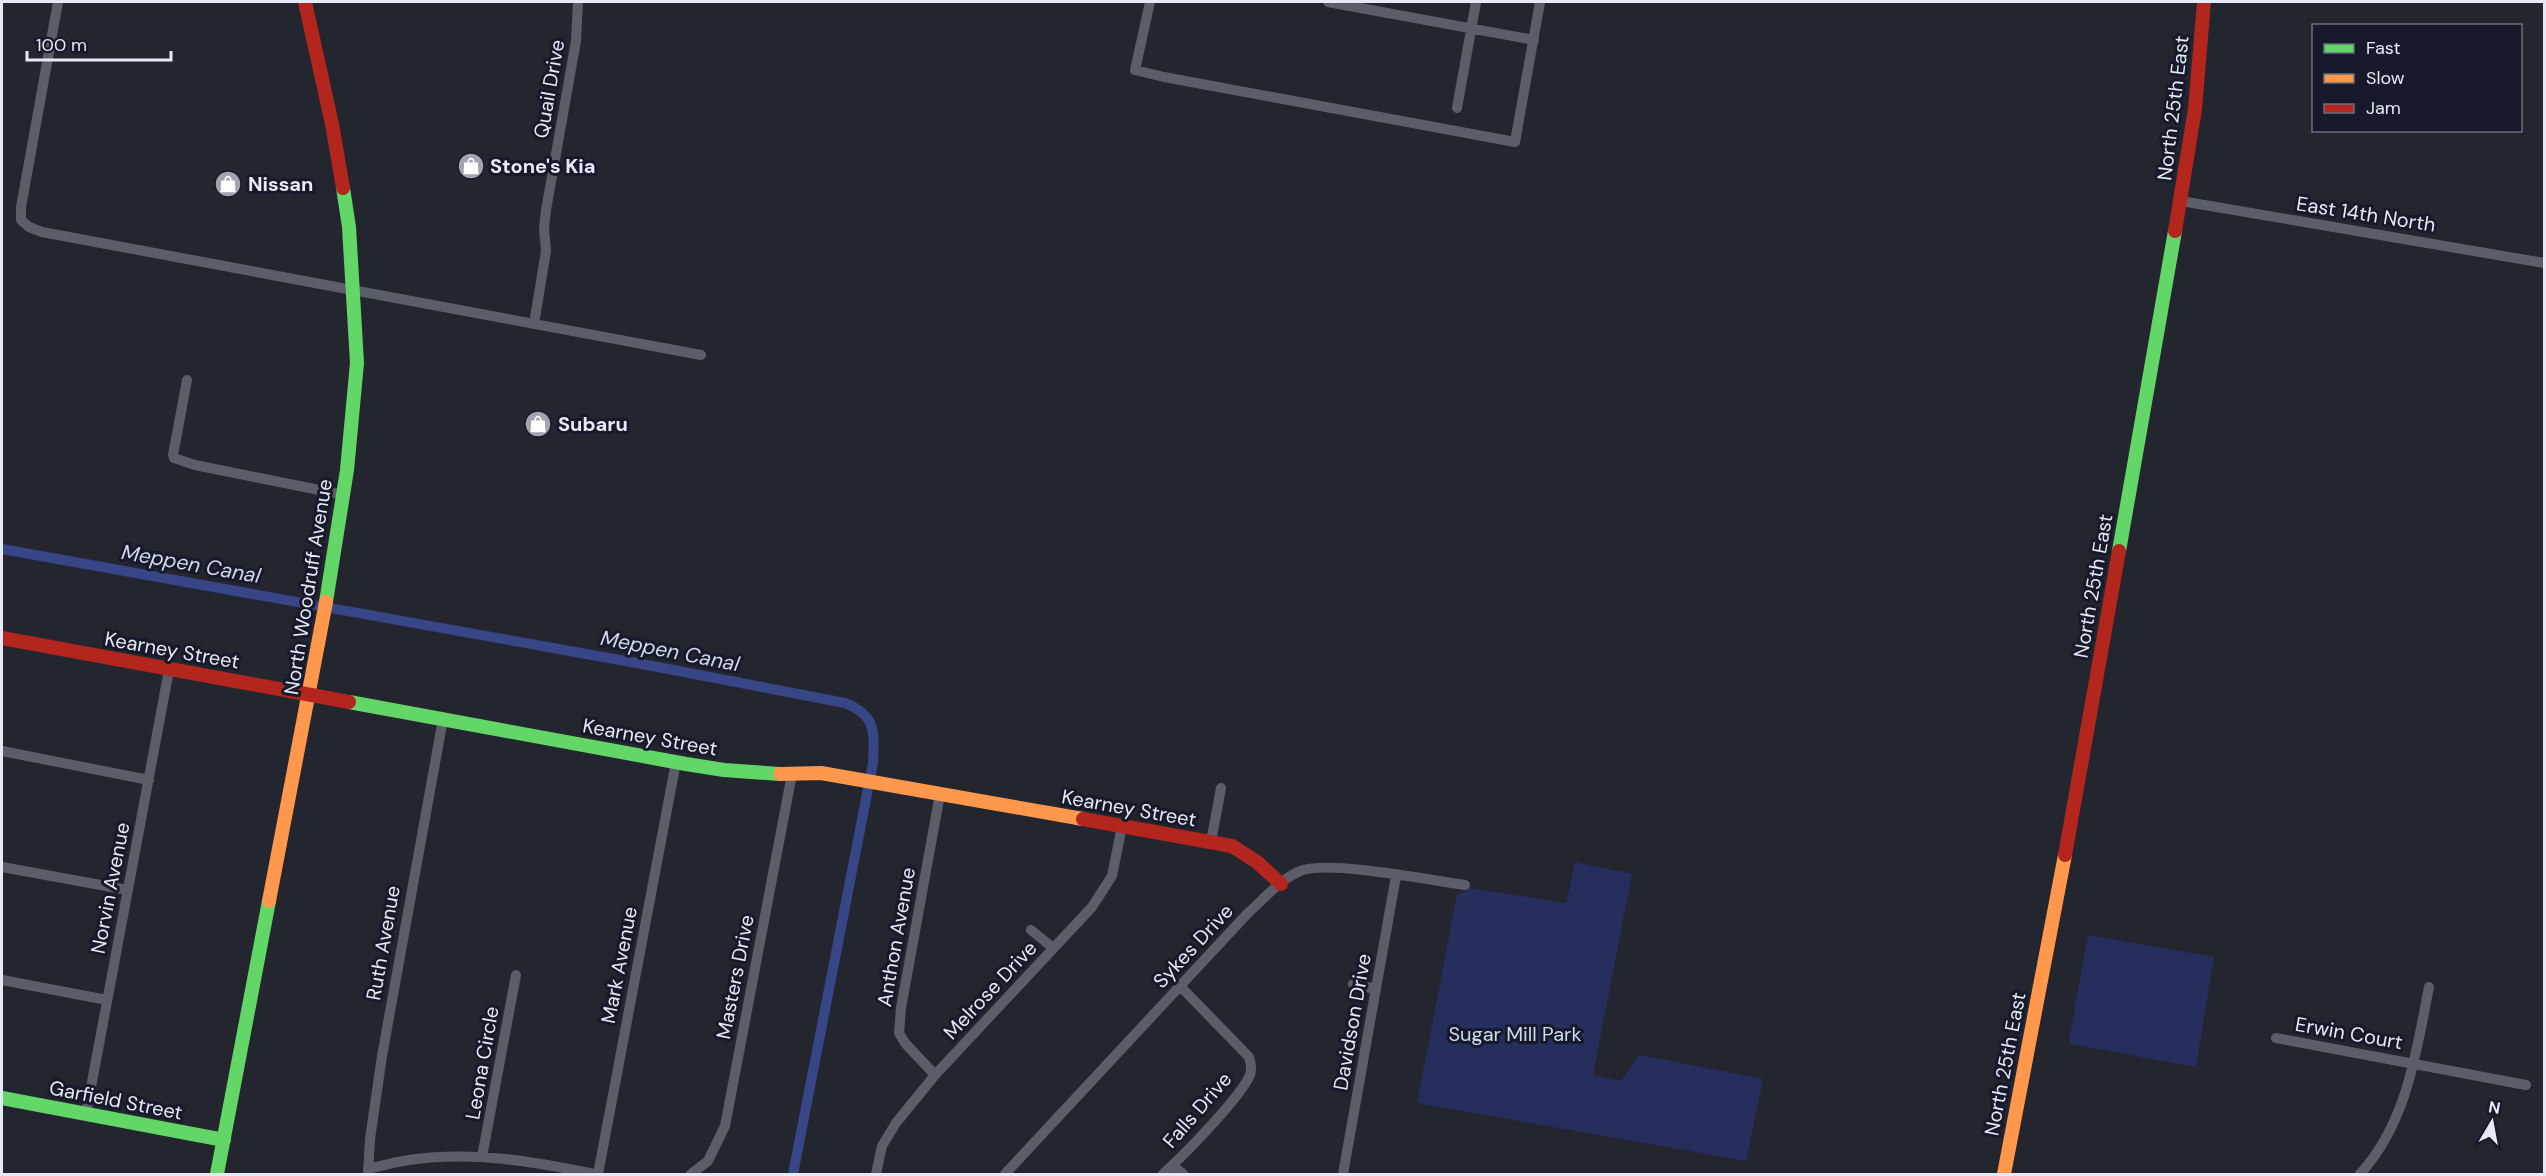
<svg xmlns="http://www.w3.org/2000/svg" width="2546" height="1176" viewBox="0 0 2546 1176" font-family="'DM Sans',sans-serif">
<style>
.green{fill:#252e5d}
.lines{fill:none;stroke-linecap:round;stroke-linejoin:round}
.canal{stroke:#384586;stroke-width:10}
.street{stroke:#5b5d68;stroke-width:10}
.fast{stroke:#63d668;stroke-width:14}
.slow{stroke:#ff974d;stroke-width:14}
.jam{stroke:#b3261e;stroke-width:14}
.labels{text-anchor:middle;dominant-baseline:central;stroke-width:6;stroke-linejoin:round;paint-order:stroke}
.street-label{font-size:20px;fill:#e6eaf6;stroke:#161a2a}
.poi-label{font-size:20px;font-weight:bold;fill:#e6eaf6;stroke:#161a2a;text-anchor:start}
.park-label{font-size:20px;fill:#d2d9ee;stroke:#161a2a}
.water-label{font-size:21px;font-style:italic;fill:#d1d8ed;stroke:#161a2a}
</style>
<rect width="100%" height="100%" fill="#24262f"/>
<path class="green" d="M1575,862L1632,874L1593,1075L1621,1081L1639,1055L1763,1079L1746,1161L1417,1103L1457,895L1471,888L1566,903Z
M2088,935L2214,957L2196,1067L2071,1044L2069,1040Z"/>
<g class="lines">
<path class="canal" d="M2,549L642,664L845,703C877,716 874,732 873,763L793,1174"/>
<path class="street" d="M58,2L21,207V220L29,227L42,232L701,355
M1150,2L1135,70L1164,77L1515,142L1540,2
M1328,2L1534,40
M1457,108L1476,2
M2181,201L2544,263
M534,324L546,251L544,229L546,210L576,41L578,2
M187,380L173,455L174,458L195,465L344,495
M2,751L149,780
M1211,842L1221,788
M2,867L128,890
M1031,930L1053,948
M2,980L107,1000
M1353,984L1376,989
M2276,1038L2526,1085
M935,1075L905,1043L899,1033L901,1008L940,794
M86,1114L169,670
M482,1157L516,975
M1173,1166L1183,1174
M368,1169C381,1166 395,1162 409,1160C471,1151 533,1161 594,1174
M368,1174L370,1139L382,1056L443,719
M598,1174L676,762
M691,1174L708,1161L725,1126L792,774
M876,1174L882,1146L896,1123L935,1075L1092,907L1112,876L1122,826
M1005,1174L1248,913C1264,899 1282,877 1303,870C1332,861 1429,880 1465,885
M1163,1174C1183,1156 1240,1098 1250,1075C1252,1069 1251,1063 1249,1057L1180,986
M1343,1174L1396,876
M2360,1174C2407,1123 2416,1053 2429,987"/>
<path class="fast" d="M2119,551L2175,231
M326,602L347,470L357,363L349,227L343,188
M349,702L686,764L724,770L780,774
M2,1098L224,1140
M217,1174L269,901"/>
<path class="slow" d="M780,774L821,773L1083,819
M269,901L326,602
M2004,1174L2065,855"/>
<path class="jam" d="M305,2L332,124L343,188
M2175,231L2195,109L2204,2
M2,638L349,702
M1083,819L1232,846L1257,862L1281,884
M2065,855L2119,551"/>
</g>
<defs>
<symbol id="shop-disc" viewBox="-11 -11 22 22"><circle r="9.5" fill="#a2a5b0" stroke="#161a2a"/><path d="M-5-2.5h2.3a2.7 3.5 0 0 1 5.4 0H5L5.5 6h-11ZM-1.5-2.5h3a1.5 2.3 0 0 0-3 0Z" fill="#fff"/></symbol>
</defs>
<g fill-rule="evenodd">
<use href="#shop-disc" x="456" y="151" width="30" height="30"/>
<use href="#shop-disc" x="213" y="169" width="30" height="30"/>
<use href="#shop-disc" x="523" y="409" width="30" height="30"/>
</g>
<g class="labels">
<g class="street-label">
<text transform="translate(549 89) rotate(-80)">Quail Drive</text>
<text transform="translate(2173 108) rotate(-83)">North 25th East</text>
<text transform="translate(2366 214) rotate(9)">East 14th North</text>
<text transform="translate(2093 586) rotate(-80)">North 25th East</text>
<text transform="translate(308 587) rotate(-81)">North Woodruff Avenue</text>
<text transform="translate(172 650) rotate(10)">Kearney Street</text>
<text transform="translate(650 737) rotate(10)">Kearney Street</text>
<text transform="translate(1129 808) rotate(10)">Kearney Street</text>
<text transform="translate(110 888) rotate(-79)">Norvin Avenue</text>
<text transform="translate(896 937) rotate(-80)">Anthon Avenue</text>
<text transform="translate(383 943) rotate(-80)">Ruth Avenue</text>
<text transform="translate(1193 946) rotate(-47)">Sykes Drive</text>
<text transform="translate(619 965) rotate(-79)">Mark Avenue</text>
<text transform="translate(735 977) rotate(-79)">Masters Drive</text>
<text transform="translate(990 990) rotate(-47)">Melrose Drive</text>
<text transform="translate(1352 1022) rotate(-80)">Davidson Drive</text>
<text transform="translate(2349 1033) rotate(10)">Erwin Court</text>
<text transform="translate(482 1063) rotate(-80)">Leona Circle</text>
<text transform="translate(2005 1064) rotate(-79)">North 25th East</text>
<text transform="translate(116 1100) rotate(11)">Garfield Street</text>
<text transform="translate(1197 1110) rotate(-49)">Falls Drive</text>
</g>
<g class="poi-label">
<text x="490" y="166">Stone's Kia</text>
<text x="248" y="184">Nissan</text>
<text x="558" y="424">Subaru</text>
</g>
<g class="park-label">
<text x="1515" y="1034">Sugar Mill Park</text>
</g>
<g class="water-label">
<text transform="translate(191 564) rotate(10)">Meppen Canal</text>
<text transform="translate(670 651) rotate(11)">Meppen Canal</text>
</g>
</g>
<rect width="2546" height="1176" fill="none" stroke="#e6eaf6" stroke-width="6"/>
<rect x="2312" y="24" width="210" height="108" fill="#161a2a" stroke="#696d7c" stroke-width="1.5"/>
<rect x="2324" y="44" width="30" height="9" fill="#63d668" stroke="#696d7c" stroke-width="1.5"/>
<text x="2366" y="54" font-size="18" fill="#e6eaf6">Fast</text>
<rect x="2324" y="74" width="30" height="9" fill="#ff974d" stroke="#696d7c" stroke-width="1.5"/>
<text x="2366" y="84" font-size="18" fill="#e6eaf6">Slow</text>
<rect x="2324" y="104" width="30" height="9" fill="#b3261e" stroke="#696d7c" stroke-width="1.5"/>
<text x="2366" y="114" font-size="18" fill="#e6eaf6">Jam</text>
<g transform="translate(2492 1122) rotate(10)" stroke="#161a2a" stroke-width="4.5" paint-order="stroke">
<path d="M0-4.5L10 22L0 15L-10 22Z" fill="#e6eaf6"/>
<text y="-9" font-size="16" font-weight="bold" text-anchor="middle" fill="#e6eaf6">N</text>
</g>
<path d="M27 51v9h144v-9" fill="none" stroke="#e6eaf6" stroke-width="3"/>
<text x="36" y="51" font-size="18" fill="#e6eaf6" stroke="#161a2a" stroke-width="4.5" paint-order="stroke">100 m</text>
</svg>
